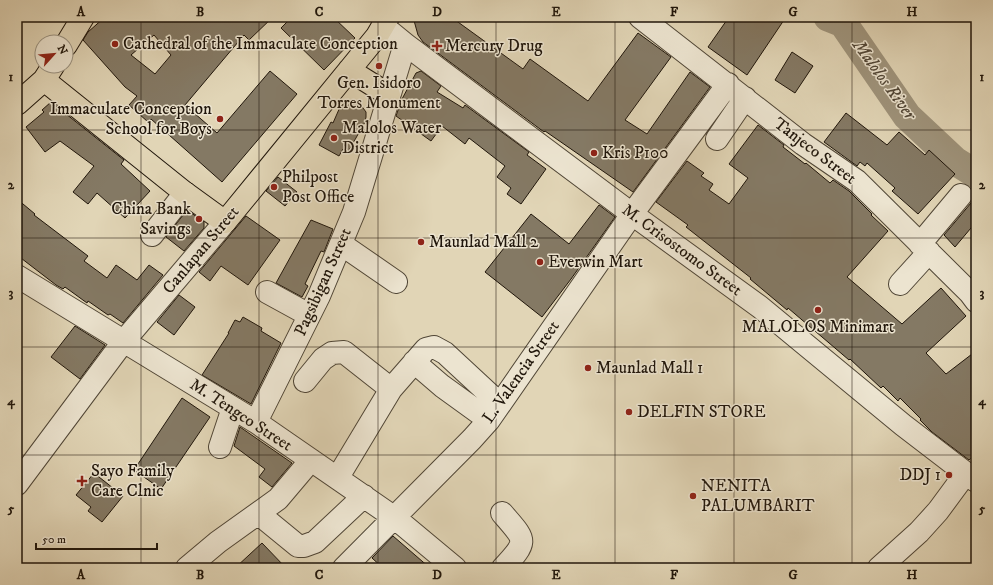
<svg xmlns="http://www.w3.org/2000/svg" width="993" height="585" viewBox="0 0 993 585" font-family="'IM FELL DW Pica',serif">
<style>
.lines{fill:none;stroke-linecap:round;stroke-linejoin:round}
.river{stroke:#9f947c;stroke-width:29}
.building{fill:#847964;stroke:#20160b;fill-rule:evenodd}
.minor-casing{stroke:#504636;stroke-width:24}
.major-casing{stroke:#20160b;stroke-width:24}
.minor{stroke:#ece4d0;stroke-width:22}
.major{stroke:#e1d5b6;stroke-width:22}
.grid{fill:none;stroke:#20160b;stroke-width:1;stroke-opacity:0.55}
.poi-dot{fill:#8f2418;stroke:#ece4d0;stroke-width:1.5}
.labels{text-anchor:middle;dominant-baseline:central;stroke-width:3;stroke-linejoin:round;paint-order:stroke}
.poi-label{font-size:17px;fill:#20160b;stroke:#ece4d0;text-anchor:start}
.street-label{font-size:17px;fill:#20160b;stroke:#ece4d0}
.water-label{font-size:18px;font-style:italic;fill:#534838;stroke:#ece4d0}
.neatline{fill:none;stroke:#20160b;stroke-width:1.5}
.grid-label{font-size:13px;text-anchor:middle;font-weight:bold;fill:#20160b}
</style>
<rect width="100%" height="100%" fill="#e1d5b6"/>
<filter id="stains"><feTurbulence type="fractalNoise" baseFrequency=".005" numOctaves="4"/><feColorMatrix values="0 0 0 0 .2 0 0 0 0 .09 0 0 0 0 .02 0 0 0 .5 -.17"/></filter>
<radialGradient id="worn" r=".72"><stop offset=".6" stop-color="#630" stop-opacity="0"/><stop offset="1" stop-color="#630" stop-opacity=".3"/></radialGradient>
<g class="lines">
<path class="river" d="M828,17L843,23L907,116L955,161L976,174"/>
</g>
<path class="building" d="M105,17H273L249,40L244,35L185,105L217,133L270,71L297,94L222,182L151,119L148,122L129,105L137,96L125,87L83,40L88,32ZM154,35L171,55L155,74L131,55Z
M292,17H333L355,38L324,70L281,28Z
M413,17H451L523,69L530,59L588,101L638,33L671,57L625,120L647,134L690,72L710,87L633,192L545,131L544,132L423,42L418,35Z
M729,17H786L747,75L708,47Z
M792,52L813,66L795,93L775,80Z
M421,71L441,86L437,92L463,108L465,105L529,152L527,155L546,169L521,204L507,194L511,188L497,177L505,166L469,138L465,144L442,126L431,141L396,116L402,99L416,73Z
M347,101H356L360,104L366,112V117L365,122L348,152L343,149L339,156L319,145L331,122L333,123L340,107Z
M51,102L124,160L121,164L150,191L125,218L97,193L88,204L73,192L94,166L60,141L45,152L26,127L44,112L42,110Z
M846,113L887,145L899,132L925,155L929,150L955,174L918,214L892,191L895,188L867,163L865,166L860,162L857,166L824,142Z
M758,125L784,145L783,147L805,164L806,163L830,183L833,180L849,191L872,214L871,215L888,231L847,277L902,324L941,288L966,316L926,353L946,374L976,351V454L969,460L932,432L920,420L921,419L900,398L898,401L883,386L881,388L850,359L849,360L788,308L787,310L750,279L751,278L686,227L688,225L656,202L687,161L704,173L701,176L713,184L709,190L729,204L748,178L729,164Z
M278,177L297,192L285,206L266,191Z
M976,194V222L955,247L944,235L971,203Z
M17,199L35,214L34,215L88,256L84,261L107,278L116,265L137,280L149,265L163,275L123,323L110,314L108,315L88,301L87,303L65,287L63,289L56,285L17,255Z
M599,205L615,217L571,279L542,317L485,272L531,214L569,244Z
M187,210L204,222V228L184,251L166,237Z
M246,216L280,240L248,285L221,266L210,281L199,272Z
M311,220L333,229L324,252L321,251L305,284L308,286L302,297L276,283Z
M179,295L195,307L174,335L157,322Z
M243,317L262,328L261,331L281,343L251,404L202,375L229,333H228L235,320L240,322Z
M75,326L105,345L80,379L51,357Z
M182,398L210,417L161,489L134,470Z
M240,427L292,463L272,487L259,477L265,469L234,446Z
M94,473L123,496L102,522L88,511L91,507L76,495Z
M393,536L430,568H383L372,558Z
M262,543L286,568H235Z"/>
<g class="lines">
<defs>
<path id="minor" d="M640,17L803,144L857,181L970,293L976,301
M383,26L405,44L632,214L760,307L903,425L976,481
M717,139L745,98
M152,235L185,193
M341,244L396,282
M920,244L961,195
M17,276L256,422L395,518L455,568
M900,284L929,252
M267,292L309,315
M414,362L442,386L489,420
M305,381L323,359L332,353L344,352L391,389
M256,422L319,296L354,212L405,44
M220,447L233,408
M338,477L391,389L426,349L434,347L445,353L500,404
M17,484L123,342L225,222
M502,513C526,541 529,540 503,568
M259,514L298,546H304L315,542L364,496
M187,568L218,542L278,499L311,460
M344,568L472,439L489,420L632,214L728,84
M879,568L919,532L938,511L966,473"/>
<path id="major" d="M66,45L83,17
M349,70L389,95
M44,80L185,193L225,222L377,36L388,17
M17,104L44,80L53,66"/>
</defs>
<use href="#minor" class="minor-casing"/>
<use href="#major" class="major-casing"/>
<use href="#minor" class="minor"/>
<use href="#major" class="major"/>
</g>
<path class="grid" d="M141,17V568M259,17V568M378,17V568M496,17V568M615,17V568M734,17V568M852,17V568M17,130H976M17,238H976M17,347H976M17,455H976"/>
<g class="poi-dot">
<circle cx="115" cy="44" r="4"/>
<path d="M435 40h4v4h4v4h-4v4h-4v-4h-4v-4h4z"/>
<circle cx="379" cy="66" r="4"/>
<circle cx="220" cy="119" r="4"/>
<circle cx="334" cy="138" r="4"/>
<circle cx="594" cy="153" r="4"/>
<circle cx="274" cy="187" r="4"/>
<circle cx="199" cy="219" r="4"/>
<circle cx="421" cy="242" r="4"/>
<circle cx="540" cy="262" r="4"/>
<circle cx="818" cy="310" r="4"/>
<circle cx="588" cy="368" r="4"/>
<circle cx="629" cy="412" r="4"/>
<circle cx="949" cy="475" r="4"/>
<path d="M80 475h4v4h4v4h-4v4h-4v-4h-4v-4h4z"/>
<circle cx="693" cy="496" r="4"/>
</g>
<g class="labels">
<g class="poi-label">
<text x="123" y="44">Cathedral of the Immaculate Conception</text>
<text x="445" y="46">Mercury Drug</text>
<text x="379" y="83" text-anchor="middle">Gen. Isidoro<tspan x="379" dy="20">Torres Monument</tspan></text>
<text x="212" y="109" text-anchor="end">Immaculate Conception<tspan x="212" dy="20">School for Boys</tspan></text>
<text x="342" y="128">Malolos Water<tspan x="342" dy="20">District</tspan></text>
<text x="602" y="153">Kris P100</text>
<text x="282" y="177">Philpost<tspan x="282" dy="20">Post Office</tspan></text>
<text x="191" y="209" text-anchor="end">China Bank<tspan x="191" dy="20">Savings</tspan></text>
<text x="429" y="242">Maunlad Mall 2</text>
<text x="548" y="262">Everwin Mart</text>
<text x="818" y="327" text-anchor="middle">MALOLOS Minimart</text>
<text x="596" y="368">Maunlad Mall 1</text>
<text x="637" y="412">DELFIN STORE</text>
<text x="91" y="471">Sayo Family<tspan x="91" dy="20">Care Clnic</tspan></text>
<text x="941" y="475" text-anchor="end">DDJ 1</text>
<text x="701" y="486">NENITA<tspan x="701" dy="20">PALUMBARIT</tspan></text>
</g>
<g class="street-label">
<text transform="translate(815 151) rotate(37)">Tanjeco Street</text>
<text transform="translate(201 250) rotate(-50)">Canlapan Street</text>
<text transform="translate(682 250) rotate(36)">M. Crisostomo Street</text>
<text transform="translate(323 282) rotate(-66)">Pagsibigan Street</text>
<text transform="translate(521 372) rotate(-55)">L. Valencia Street</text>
<text transform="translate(241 415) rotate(33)">M. Tengco Street</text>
</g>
<g class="water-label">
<text transform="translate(884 80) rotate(54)">Malolos River</text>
</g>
</g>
<rect width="993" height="585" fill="none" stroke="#e1d5b6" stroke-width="44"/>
<g transform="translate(54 54) rotate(63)"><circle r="19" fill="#ece4d0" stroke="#9a9281"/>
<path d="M0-3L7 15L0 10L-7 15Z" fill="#8f2418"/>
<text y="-6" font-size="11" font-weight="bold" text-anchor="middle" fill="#20160b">N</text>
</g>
<path d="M36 543v6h121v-6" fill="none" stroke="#20160b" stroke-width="2"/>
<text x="42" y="543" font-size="12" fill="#20160b" stroke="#ece4d0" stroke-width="3" paint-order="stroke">50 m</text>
<rect x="22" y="22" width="949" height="541" class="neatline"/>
<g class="grid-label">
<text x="81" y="16">A</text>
<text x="200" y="16">B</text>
<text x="319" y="16">C</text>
<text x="437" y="16">D</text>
<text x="556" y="16">E</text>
<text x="674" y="16">F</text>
<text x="793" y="16">G</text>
<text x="912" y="16">H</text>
<text x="11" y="81">1</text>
<text x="982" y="81">1</text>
<text x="11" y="189">2</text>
<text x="982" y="189">2</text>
<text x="11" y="297">3</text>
<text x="982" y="297">3</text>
<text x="11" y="405">4</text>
<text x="982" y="405">4</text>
<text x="11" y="513">5</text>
<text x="982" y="513">5</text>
<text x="81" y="579">A</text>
<text x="200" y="579">B</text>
<text x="319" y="579">C</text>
<text x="437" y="579">D</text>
<text x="556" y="579">E</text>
<text x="674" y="579">F</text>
<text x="793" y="579">G</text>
<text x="912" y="579">H</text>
</g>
<rect width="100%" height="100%" filter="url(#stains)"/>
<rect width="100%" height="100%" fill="url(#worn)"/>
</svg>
